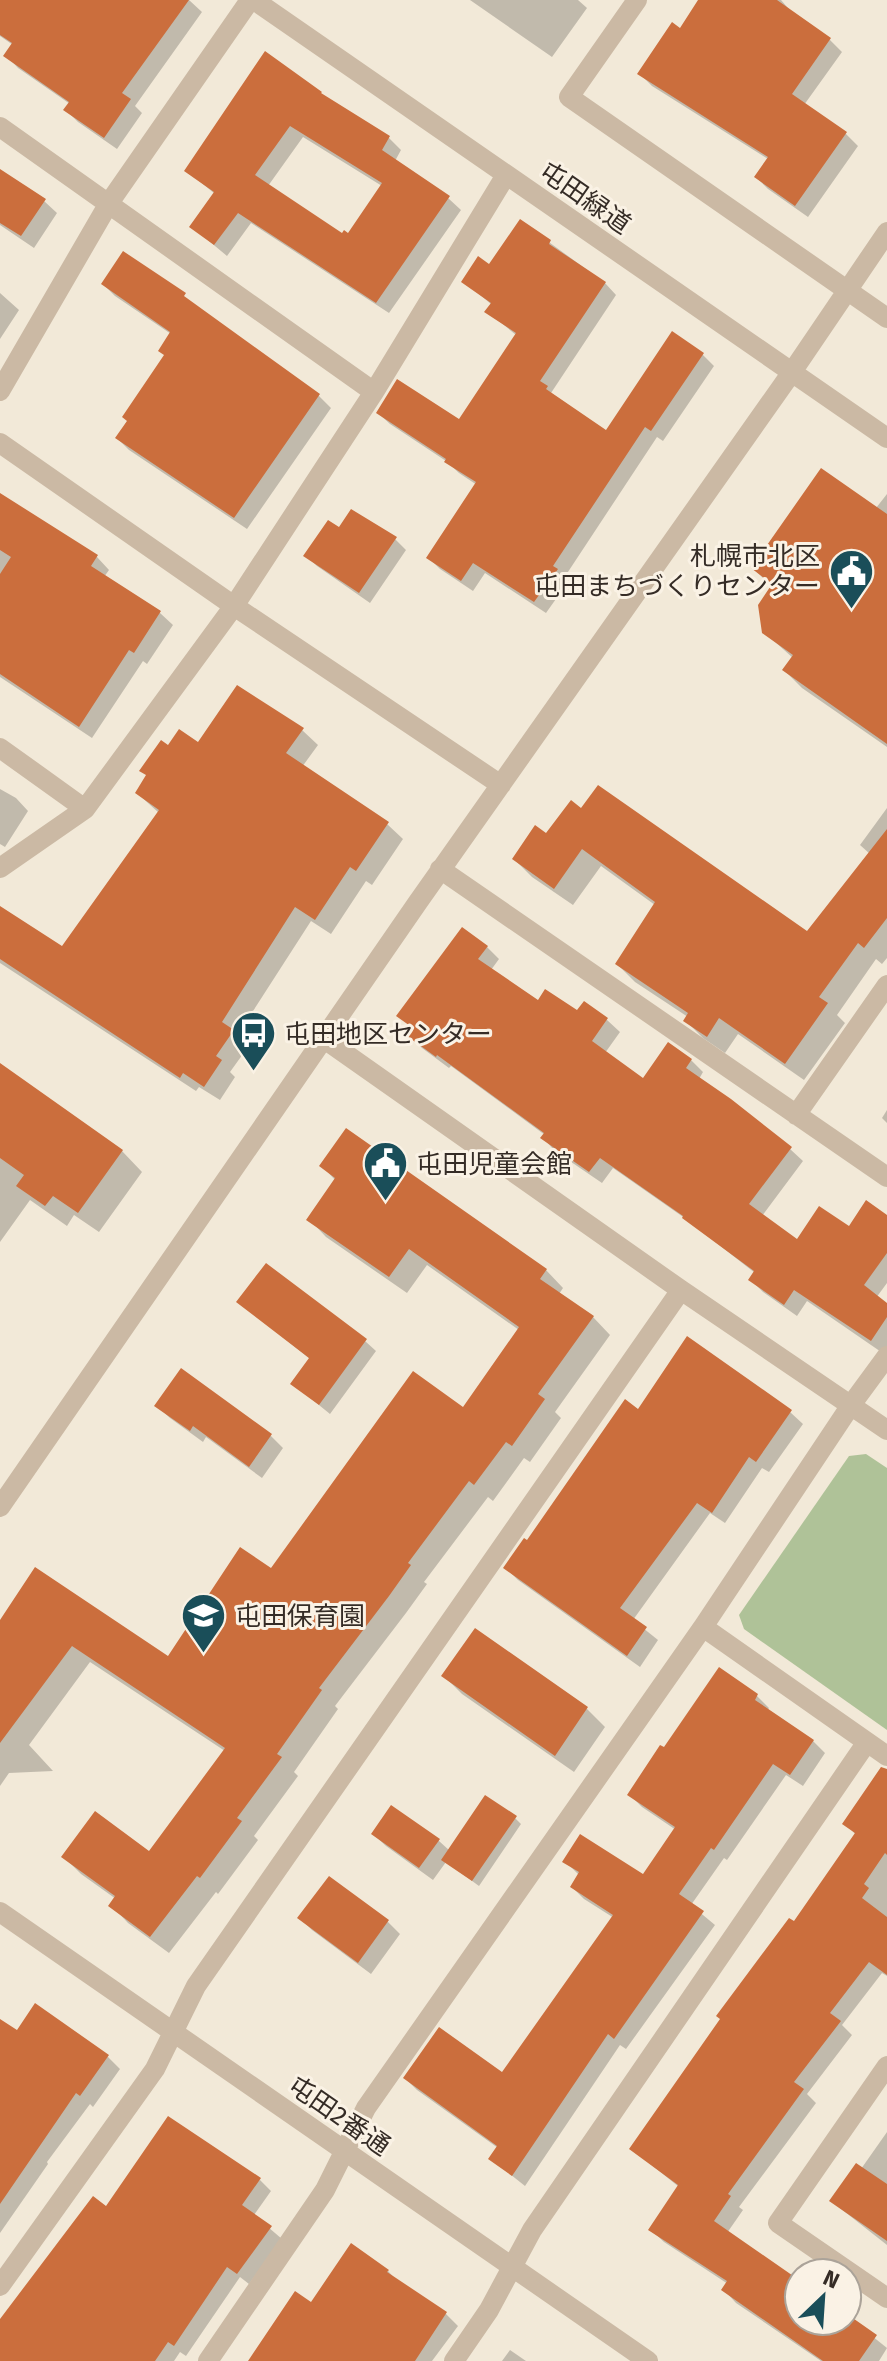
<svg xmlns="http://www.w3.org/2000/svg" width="887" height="2361" viewBox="0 0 887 2361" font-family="'Fira Sans','Noto Sans JP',sans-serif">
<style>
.green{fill:#afc298}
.shadow{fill:#0003;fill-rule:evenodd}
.building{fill:#cb6e3d;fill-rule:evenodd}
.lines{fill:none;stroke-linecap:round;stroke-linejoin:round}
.minor{stroke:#cbb9a4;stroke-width:20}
.labels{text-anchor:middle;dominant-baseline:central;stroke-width:6;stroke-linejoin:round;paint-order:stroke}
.street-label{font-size:26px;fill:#352c26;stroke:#faf2e5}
.poi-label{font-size:26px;fill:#352c26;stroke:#faf2e5;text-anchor:start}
</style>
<rect width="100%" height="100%" fill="#f2e9d8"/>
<path class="green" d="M866,1454L887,1468V1730L744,1629L739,1615L849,1456Z"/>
<path class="shadow" d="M0,0H189L202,12L135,106L142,113L117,149L78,122L66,110L70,104L18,68L6,55L13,45L0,36Z
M470,0H578L587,8L552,57Z
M700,0H781L794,15L830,40L842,52L804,105L846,134L858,146L808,217L768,189L756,177L768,159L652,86L640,74L681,31Z
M328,100L389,138L401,150L395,161L448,198L461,210L389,313L251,223L227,256L191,226L215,194L186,170ZM303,137L382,186L348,235L343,236L268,186Z
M0,177L44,201L57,213L34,248L0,225Z
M520,221L605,283L616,295L551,393L607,432L702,354L714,366L663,441L657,437L564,578L568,582L546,613L485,573L473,591L440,569L429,558L477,485L459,473L446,461L390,424L378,413L460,422L516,335L487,311L492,305L464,281L489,267Z
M103,284L192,304L319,396L331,408L247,529L129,450L117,438L166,356L171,334L115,296Z
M0,293L19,310L0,339Z
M887,494V747L802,688L784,670L793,658L764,632L772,587L753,568L876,508Z
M0,495L97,557L109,570L104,577L160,613L173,625L147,664L143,661L92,738L0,677Z
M340,530L395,539L406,550L370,603L317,566L306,555Z
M302,730L318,745L302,767L387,824L403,839L372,885L366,881L331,934L311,921L237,1036L248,1047L230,1072L235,1077L220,1100L199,1087L196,1091L0,963V924L63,949L159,813L137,793L168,748Z
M0,789L16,798L28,811L5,847L0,844Z
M571,803L807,934L870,854L860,845L887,808V958L882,964L876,959L837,1015L845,1023L804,1080L738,1034L725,1053L703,1038L685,1020L688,1017L635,982L617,964L655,905L601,866L573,905L532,877L514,859L547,836Z
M487,947L499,959L491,970L539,1003L578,1013L584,1003L607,1020L620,1032L605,1053L644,1081L691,1060L703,1072L699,1079L790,1149L803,1161L762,1216L797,1242L887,1217V1283L876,1298L887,1305V1356L807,1301L797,1316L763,1292L751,1280L755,1273L686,1219L613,1168L602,1183L555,1151L543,1138L545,1135L451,1066L449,1068L422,1048L410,1036L414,1030L399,1015Z
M0,1065L122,1151L142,1172L99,1232L74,1215L67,1226L30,1200L0,1242Z
M887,1110V1123L882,1118Z
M322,1166L546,1270L563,1288L559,1294L593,1317L610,1335L555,1412L561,1418L530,1462L524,1458L493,1501L488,1497L424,1582L427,1584L406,1613L335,1706L338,1709L294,1772L298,1776L254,1836L258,1840L218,1894L216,1892L169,1953L128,1923L111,1905L116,1899L81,1874L64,1857L150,1853L225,1751L90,1662L29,1745L53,1771L9,1773L0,1786V1623L169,1659L463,1410L519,1330L427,1265L407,1293L326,1237L309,1219L336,1181Z
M239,1302L365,1341L376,1351L330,1414L293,1384L310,1359Z
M157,1406L271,1436L283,1448L262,1478L206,1437L203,1442L170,1418Z
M639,1411L790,1412L803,1424L769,1472L762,1468L725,1523L710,1513L633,1620L658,1640L640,1667L518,1580L506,1568Z
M475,1630L587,1709L605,1727L574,1772L462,1694L444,1676Z
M720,1670L757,1696L769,1708L767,1711L813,1741L825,1753L803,1786L786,1775L727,1860L724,1858L691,1905L715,1925L626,2049L620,2045L525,2186L491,2159L498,2148L417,2090L405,2078L502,2075L614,1918L584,1899L572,1887L579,1875L565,1861L643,1877L676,1830L642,1807L630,1795Z
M887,1788V1976L882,1973L842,2025L852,2035L807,2094L816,2103L739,2207L743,2210L727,2233L799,2283V2321H847V2316L887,2348L879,2361H821L736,2303L724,2290L728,2284L664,2242L651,2230L679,2187L632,2149L856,1835L845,1823Z
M392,1807L439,1841L450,1851L515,1818L521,1824L479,1886L446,1862L433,1880L386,1846L373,1834Z
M329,1878L388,1922L400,1934L371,1974L312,1930L300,1918Z
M36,2006L108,2057L120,2069L93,2107L90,2104L47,2162L48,2164L0,2233V2021L17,2033Z
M887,2132V2245L831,2201L861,2169Z
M260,2180L271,2191L254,2215L282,2239L249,2284L240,2277L186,2356L180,2352L174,2361H0V2324L107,2209Z
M388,2271L399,2283L446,2314L458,2326L432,2361H250L312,2305Z
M510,2350L526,2361H502Z"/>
<path class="building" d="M0,0H189L122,93L131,99L104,138L63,110L69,102L3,56L12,43L0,35Z
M698,0H777L831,38L792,94L847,132L795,206L754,177L768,157L637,74L672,22L680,28Z
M265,51L322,92L321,93L390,136L382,150L450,196L376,303L238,213L214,245L189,227L214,192L184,171ZM290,126L382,183L348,233L344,230L342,233L255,175Z
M0,169L46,199L21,236L0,223Z
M520,219L551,240L549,244L606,282L540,381L548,386L546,389L606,430L672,331L704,353L651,431L645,427L553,566L558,569L534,602L473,563L461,581L426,558L476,482L444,462L446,459L376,413L397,379L459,419L516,333L484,312L491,303L461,282L478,256L489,264Z
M123,251L186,293L184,296L320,394L234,518L115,438L127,421L122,417L164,355L158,351L170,332L101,284Z
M821,468L887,514V744L782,670L793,655L762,633L758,605L772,584L751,568Z
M0,493L98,555L91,566L161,611L134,653L129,650L79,727L0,674V574L11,557L0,550Z
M351,509L397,537L359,593L303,556L328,520L339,527Z
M237,685L304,728L286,753L389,822L356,871L350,867L315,920L295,907L222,1022L234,1030L216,1056L222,1060L204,1087L183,1073L180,1078L0,959V906L62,946L159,810L135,793L146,775L139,771L161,740L168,745L179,729L198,742Z
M598,785L807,931L887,829V918L864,948L858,943L819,997L828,1003L785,1064L719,1018L707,1037L683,1021L688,1013L615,964L655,902L582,849L554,889L512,859L535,825L546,833L571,800L581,808Z
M462,927L488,946L478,959L538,1000L545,989L577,1010L584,1001L608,1018L592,1041L643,1078L668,1042L692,1059L686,1068L731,1099L792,1147L749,1204L797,1239L819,1206L849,1226L866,1200L887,1215V1253L864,1285L887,1303V1317L871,1341L794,1290L784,1305L748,1280L754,1271L682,1218L683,1216L600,1158L589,1172L540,1138L544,1133L437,1055L436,1057L407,1036L413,1028L396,1016Z
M0,1063L123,1150L78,1213L53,1196L45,1206L16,1186L24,1175L0,1158Z
M346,1128L547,1269L540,1279L594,1316L538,1394L545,1399L512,1446L506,1442L474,1485L469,1481L408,1563L411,1565L389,1596L319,1688L322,1690L277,1754L282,1757L237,1818L242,1821L200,1878L197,1876L150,1937L108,1906L115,1896L61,1857L95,1811L149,1851L225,1748L72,1646L0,1743V1620L35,1567L168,1656L240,1547L271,1568L413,1371L463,1407L519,1327L409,1249L389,1277L306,1220L335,1178L319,1166Z
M266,1263L367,1339L319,1405L290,1384L309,1358L236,1302Z
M687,1336L792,1410L756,1462L749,1457L712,1513L697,1503L620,1608L647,1627L627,1656L503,1568L524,1538L527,1540L625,1399L638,1409Z
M181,1368L272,1434L249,1467L193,1426L190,1431L154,1406Z
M475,1628L588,1707L555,1756L441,1676Z
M719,1667L758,1694L755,1700L814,1740L790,1775L773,1764L714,1850L711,1848L679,1894L704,1911L614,2039L608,2034L512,2176L488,2159L497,2146L403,2078L439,2027L502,2072L613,1915L570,1887L579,1872L562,1862L580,1834L643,1874L675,1827L627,1795L660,1745L664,1747Z
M881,1767L887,1769V1855L885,1853L864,1884L869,1888L862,1898L887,1917V1975L869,1962L830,2013L841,2021L794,2082L804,2089L728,2194L731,2196L714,2221L799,2280V2321H847V2314L877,2335L859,2361H823L721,2290L727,2281L648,2230L678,2185L629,2149L720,2019L716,2016L789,1918L794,1921L855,1833L842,1824Z
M485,1795L517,1816L472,1881L441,1860Z
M391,1805L440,1839L419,1868L371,1834Z
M329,1876L389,1920L358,1963L297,1918Z
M35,2003L109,2055L80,2096L76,2093L0,2204V2019L17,2030Z
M168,2116L261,2178L242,2205L272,2226L237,2274L227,2267L174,2346L168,2342L155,2361H0V2319L93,2196L106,2206Z
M856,2163L887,2184V2241L829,2201Z
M351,2243L389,2270L387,2272L447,2312L415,2361H248L295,2291L311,2302Z"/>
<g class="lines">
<path class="minor" d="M254,0L887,438
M637,0L569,97L887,318
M0,127L374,392
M0,391L109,203L250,0
M0,443L234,606L501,785
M0,748L85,809
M0,868L85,809L234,606L374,392L506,175
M440,869L887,1177
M323,1038L681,1290L887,1430
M796,1115L887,985
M0,1507L418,902L792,372L887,232
M703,1627L887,1756
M0,1912L648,2361
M887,2066L778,2223L887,2298
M0,2286L155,2069L196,1986L681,1290
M208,2361L325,2190L366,2108L703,1627L851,1405L887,1356
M454,2361L489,2310L532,2230L867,1742"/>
</g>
<defs>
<symbol id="civic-pin" viewBox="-11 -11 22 30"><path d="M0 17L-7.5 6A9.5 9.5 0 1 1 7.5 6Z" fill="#1a4e59" stroke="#faf2e5"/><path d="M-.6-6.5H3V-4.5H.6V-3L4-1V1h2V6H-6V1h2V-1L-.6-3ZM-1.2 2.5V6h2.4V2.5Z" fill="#fff"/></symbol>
<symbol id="bus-pin" viewBox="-11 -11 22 30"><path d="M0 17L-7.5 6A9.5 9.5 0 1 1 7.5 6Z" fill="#1a4e59" stroke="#faf2e5"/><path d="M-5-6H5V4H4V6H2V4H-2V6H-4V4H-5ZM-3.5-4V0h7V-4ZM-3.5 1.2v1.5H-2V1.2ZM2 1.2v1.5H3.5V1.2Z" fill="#fff"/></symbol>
<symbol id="school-pin" viewBox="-11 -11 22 30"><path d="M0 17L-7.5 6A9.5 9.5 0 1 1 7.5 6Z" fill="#1a4e59" stroke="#faf2e5"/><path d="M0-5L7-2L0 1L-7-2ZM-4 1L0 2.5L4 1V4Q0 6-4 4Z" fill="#fff"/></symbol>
</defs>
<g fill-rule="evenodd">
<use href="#civic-pin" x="826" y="546" width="51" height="69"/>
<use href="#bus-pin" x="228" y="1008" width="51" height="69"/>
<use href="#civic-pin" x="360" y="1138" width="51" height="69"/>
<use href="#school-pin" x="178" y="1590" width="51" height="69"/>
</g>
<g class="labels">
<g class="street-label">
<text transform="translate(585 198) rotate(35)">屯田緑道</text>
<text transform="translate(339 2116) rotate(35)">屯田2番通</text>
</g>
<g class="poi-label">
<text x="820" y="556" text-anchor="end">札幌市北区<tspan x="820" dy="30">屯田まちづくりセンター</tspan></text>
<text x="284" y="1034">屯田地区センター</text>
<text x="416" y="1164">屯田児童会館</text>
<text x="235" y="1616">屯田保育園</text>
</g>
</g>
<g transform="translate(823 2297) rotate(25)"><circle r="38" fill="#faf2e5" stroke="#aba399" stroke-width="2"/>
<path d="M0-6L14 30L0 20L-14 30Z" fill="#1a4e59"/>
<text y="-12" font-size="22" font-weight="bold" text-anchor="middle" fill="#352c26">N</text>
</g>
</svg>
